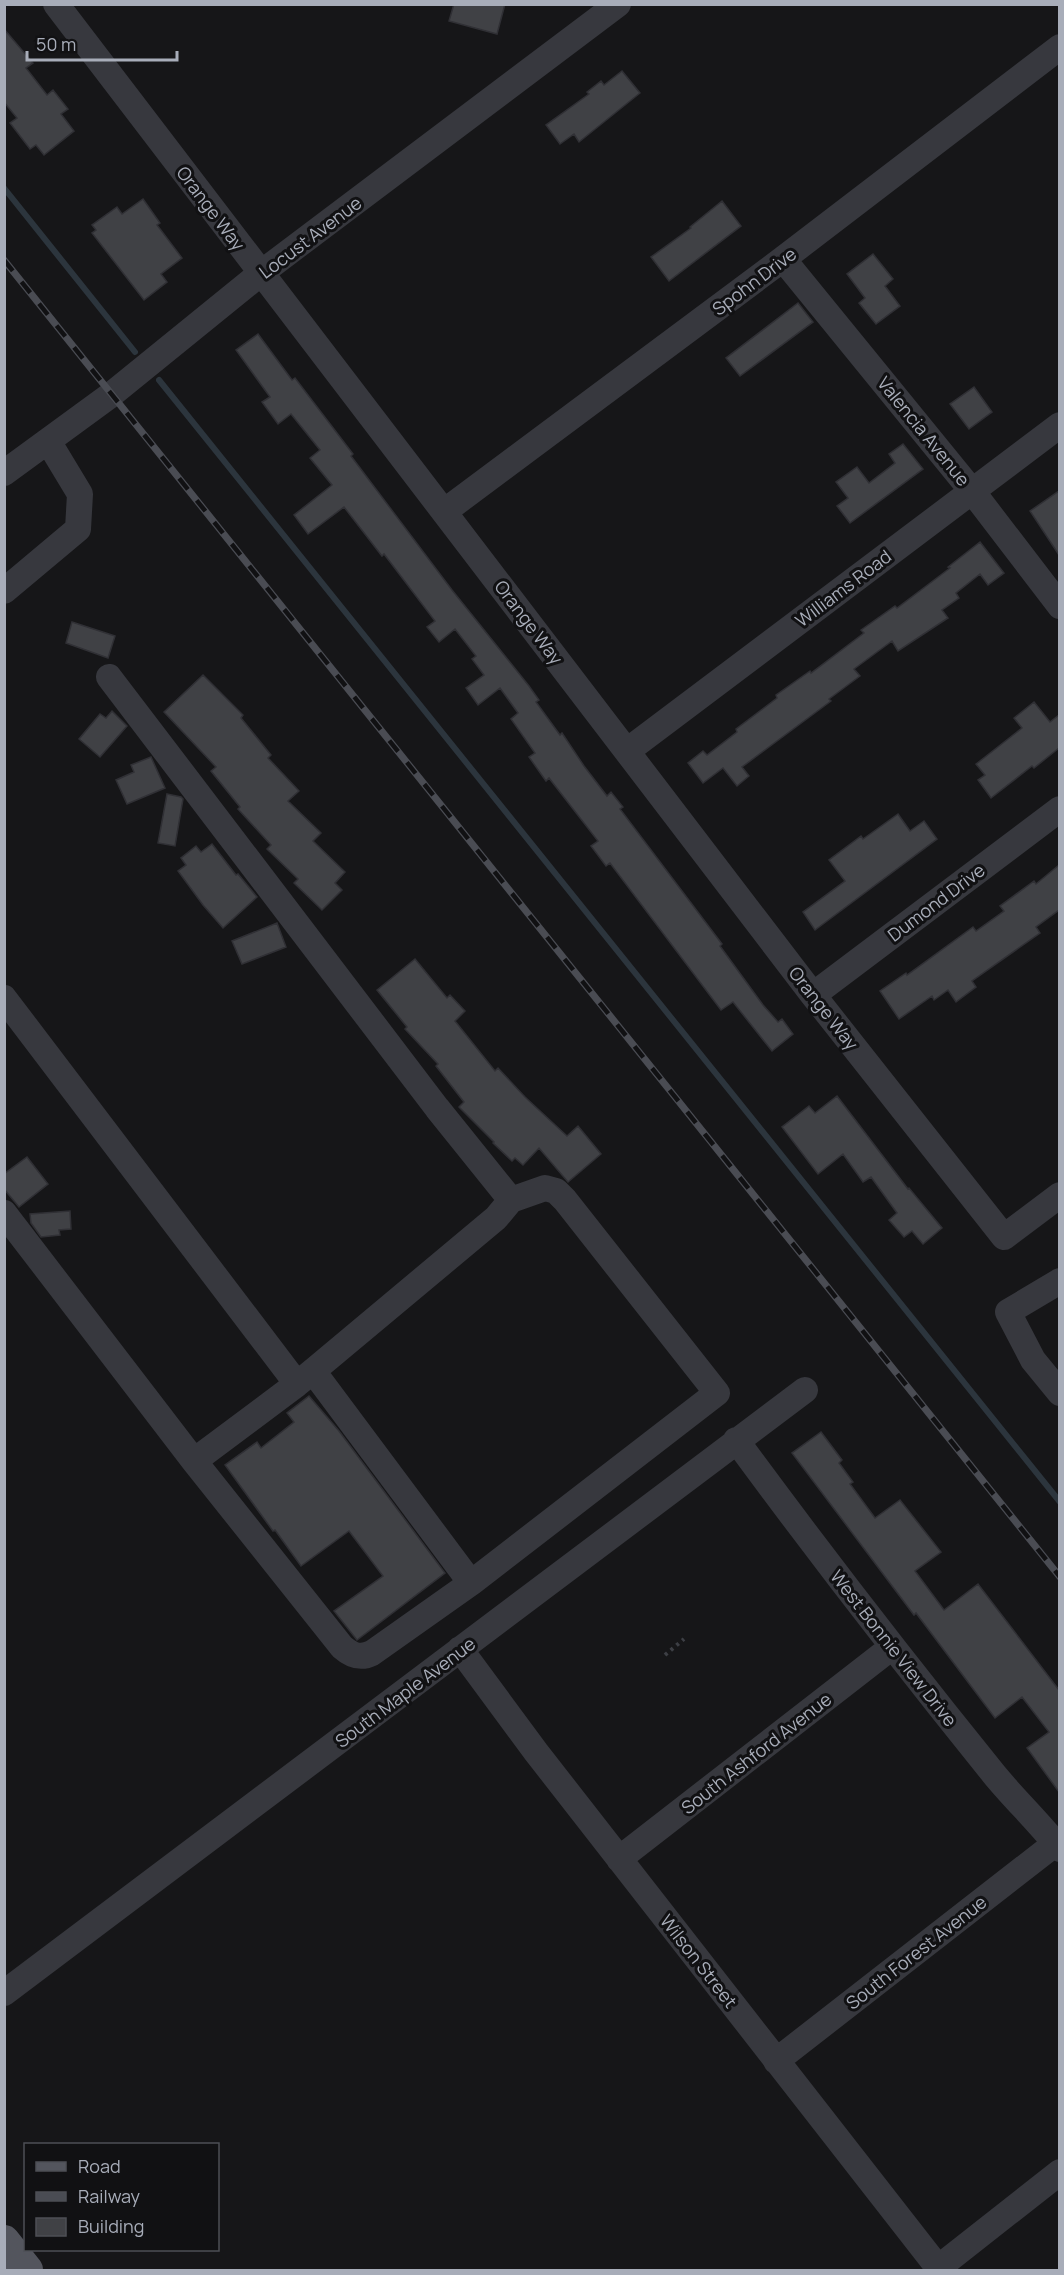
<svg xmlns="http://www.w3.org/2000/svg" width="1064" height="2275" viewBox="0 0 1064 2275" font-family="Manrope,sans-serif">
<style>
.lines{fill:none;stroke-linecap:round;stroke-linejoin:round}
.stream{stroke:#2c353d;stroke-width:6}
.building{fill:#404145;stroke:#303035;stroke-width:1.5}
.path{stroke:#3d3f45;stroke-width:4;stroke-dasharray:3 4.5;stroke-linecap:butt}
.minor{stroke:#37383e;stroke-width:26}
.major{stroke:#53555d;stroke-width:32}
.rail-casing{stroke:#4a4c53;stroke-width:7}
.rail{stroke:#111113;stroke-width:4.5;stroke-dasharray:14;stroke-linecap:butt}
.labels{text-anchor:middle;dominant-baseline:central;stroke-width:6;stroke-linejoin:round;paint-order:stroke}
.street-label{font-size:18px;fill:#a8adb9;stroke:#111113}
</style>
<rect width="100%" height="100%" fill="#161618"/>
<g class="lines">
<path class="stream" d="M4,188L135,352
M159,380L1060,1502"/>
</g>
<path class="building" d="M454,4H505L497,34L449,21Z
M4,29L33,63L26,68L47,95L53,90L68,109L61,114L74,131L44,155L36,145L30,149L10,123L17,118L4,102Z
M622,71L640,93L579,142L574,134L560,144L546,125L589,94L587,92L601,81L604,85Z
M143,199L160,223L157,225L182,258L161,274L167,282L144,300L92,233L96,230L92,225L117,207L122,214Z
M722,201L741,226L669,281L651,257L691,228L690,227Z
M873,254L893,279L885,286L900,306L876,324L859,303L865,298L847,274Z
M798,303L813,322L740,376L726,358Z
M258,334L292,380L295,378L353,454L351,456L452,590L529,686L539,700L536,702L560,735L562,733L584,766L607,796L611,792L623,807L620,809L722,944L720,946L763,1005L778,1022L782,1019L793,1034L772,1051L733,1002L721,1010L610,863L606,866L591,846L598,841L549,778L546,781L529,757L535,753L511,719L518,713L500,688L478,705L466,688L484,675L472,659L476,656L455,629L439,642L427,627L435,621L384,554L382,556L344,507L308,534L294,515L332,485L310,458L320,450L291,414L278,424L262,402L270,397L236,350Z
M974,387L992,412L969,429L950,404Z
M903,444L923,469L850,523L837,506L848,498L836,482L857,467L869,483L895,463L889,454Z
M1059,491V555L1030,511Z
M980,542L1004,573L988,585L980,574L956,593L959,598L942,610L948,618L898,651L892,641L854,669L860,676L829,699L831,701L742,767L749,776L737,786L723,768L703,783L688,763L703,751L707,755L737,732L736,729L777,698L776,695L810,671L811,673L864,633L861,630L895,606L897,608L950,568L948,567Z
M72,622L115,636L108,658L66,643Z
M203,675L243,715L241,718L271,755L268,758L299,791L288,801L321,833L313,841L345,872L335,883L342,890L322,910L294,883L298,879L267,849L271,845L238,809L240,807L211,771L216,767L164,712Z
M1034,702L1050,722L1059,715V748L1034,768L1032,766L991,798L978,780L985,775L976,764L1022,728L1014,718Z
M112,711L127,726L100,757L79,739L100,714L106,718Z
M151,757L165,788L127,804L116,780L134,772L131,765Z
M167,794L181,797L183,799L175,846L158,843Z
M898,814L910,831L924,821L937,839L815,930L803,912L845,881L829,860L861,836L863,839Z
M212,844L236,875L238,874L257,897L223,928L203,905L178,871L186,865L181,858L196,846L201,852Z
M1059,865V910L1036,927L1040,933L972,981L976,987L956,1002L948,990L934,1000L932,996L899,1019L880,991L906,973L907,975L973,927L976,931L1004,911L1000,906L1034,881L1036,884Z
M277,923L286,947L242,964L232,941Z
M415,959L447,998L450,995L465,1011L455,1021L495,1071L498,1068L525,1097L567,1136L578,1126L601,1154L568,1182L539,1148L523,1165L515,1158L512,1161L493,1143L494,1142L459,1107L464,1102L436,1066L438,1064L405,1029L407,1027L377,990Z
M837,1096L908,1189L909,1188L942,1228L923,1244L912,1231L904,1237L889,1220L897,1213L871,1177L863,1182L843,1154L818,1174L782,1127L809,1106L815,1113Z
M27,1157L48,1184L19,1207L4,1189V1174Z
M70,1211L71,1229L59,1230L60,1235L41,1237L31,1223L30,1214Z
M309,1396L339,1431L445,1573L357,1640L334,1611L383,1576L349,1531L301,1566L275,1530L273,1531L225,1465L257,1442L261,1448L294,1422L287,1413Z
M821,1432L842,1460L839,1463L853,1482L850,1484L875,1518L900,1500L941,1552L915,1571L944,1610L978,1584L1059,1690V1792L1027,1748L1049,1732L1022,1697L995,1718L916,1613L914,1615L792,1453Z"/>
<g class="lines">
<path class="path" d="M665,1655L684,1639"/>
<path class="minor" d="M56,4L813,995L1004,1237L1060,1195
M783,259L972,491L1060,606
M4,473L112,394L261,273L618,4
M445,511L783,259L1060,47
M4,591L78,529L80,494L48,441
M109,677L437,1108L511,1200
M627,751L1060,425
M813,995L1060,809
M4,998L297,1384
M4,1213L194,1461L342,1647C351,1655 360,1659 372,1653L471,1583
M1060,1281L1008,1312L1033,1360L1060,1393
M736,1440C819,1553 905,1664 993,1773C1014,1799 1039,1822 1060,1849
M194,1461L297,1384L313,1371L496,1218L511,1200L545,1188L556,1191L565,1200L717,1393L471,1583L313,1371
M460,1649L536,1752L940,2270
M619,1859L892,1647
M4,1993L805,1390
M776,2061L1056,1843
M938,2268L1060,2172"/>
<path class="major" d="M4,2241L27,2270"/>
<defs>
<path id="rail" d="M4,260L1060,1577"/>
</defs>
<use href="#rail" class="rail-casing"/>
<use href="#rail" class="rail"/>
</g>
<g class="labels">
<g class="street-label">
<text transform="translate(211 208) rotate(53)">Orange Way</text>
<text transform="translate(310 237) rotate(-37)">Locust Avenue</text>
<text transform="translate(754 281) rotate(-37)">Spohn Drive</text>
<text transform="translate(924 431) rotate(51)">Valencia Avenue</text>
<text transform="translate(843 588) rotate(-37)">Williams Road</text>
<text transform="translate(529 622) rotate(53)">Orange Way</text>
<text transform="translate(936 902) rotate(-37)">Dumond Drive</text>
<text transform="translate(824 1008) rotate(52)">Orange Way</text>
<text transform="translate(894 1648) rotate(52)">West Bonnie View Drive</text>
<text transform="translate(405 1692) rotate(-37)">South Maple Avenue</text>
<text transform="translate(756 1753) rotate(-38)">South Ashford Avenue</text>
<text transform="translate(916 1952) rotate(-38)">South Forest Avenue</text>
<text transform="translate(699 1961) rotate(52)">Wilson Street</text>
</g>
</g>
<rect width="1064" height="2275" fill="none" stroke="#a8adb9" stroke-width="12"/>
<rect x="24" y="2143" width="195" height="108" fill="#111113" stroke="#4d4f55" stroke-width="1.5"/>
<rect x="36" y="2162" width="30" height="9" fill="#53555d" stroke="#4d4f55" stroke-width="1.5"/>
<text x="78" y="2173" font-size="18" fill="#a8adb9">Road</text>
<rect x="36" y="2192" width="30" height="9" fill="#4a4c53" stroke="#4d4f55" stroke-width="1.5"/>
<text x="78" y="2203" font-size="18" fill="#a8adb9">Railway</text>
<rect x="36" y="2218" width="30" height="18" fill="#404145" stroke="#4d4f55" stroke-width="1.5"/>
<text x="78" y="2233" font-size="18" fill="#a8adb9">Building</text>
<path d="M27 51v9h150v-9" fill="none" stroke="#a8adb9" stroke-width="3"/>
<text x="36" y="51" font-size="18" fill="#a8adb9" stroke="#111113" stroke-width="4.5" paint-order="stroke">50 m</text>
</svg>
